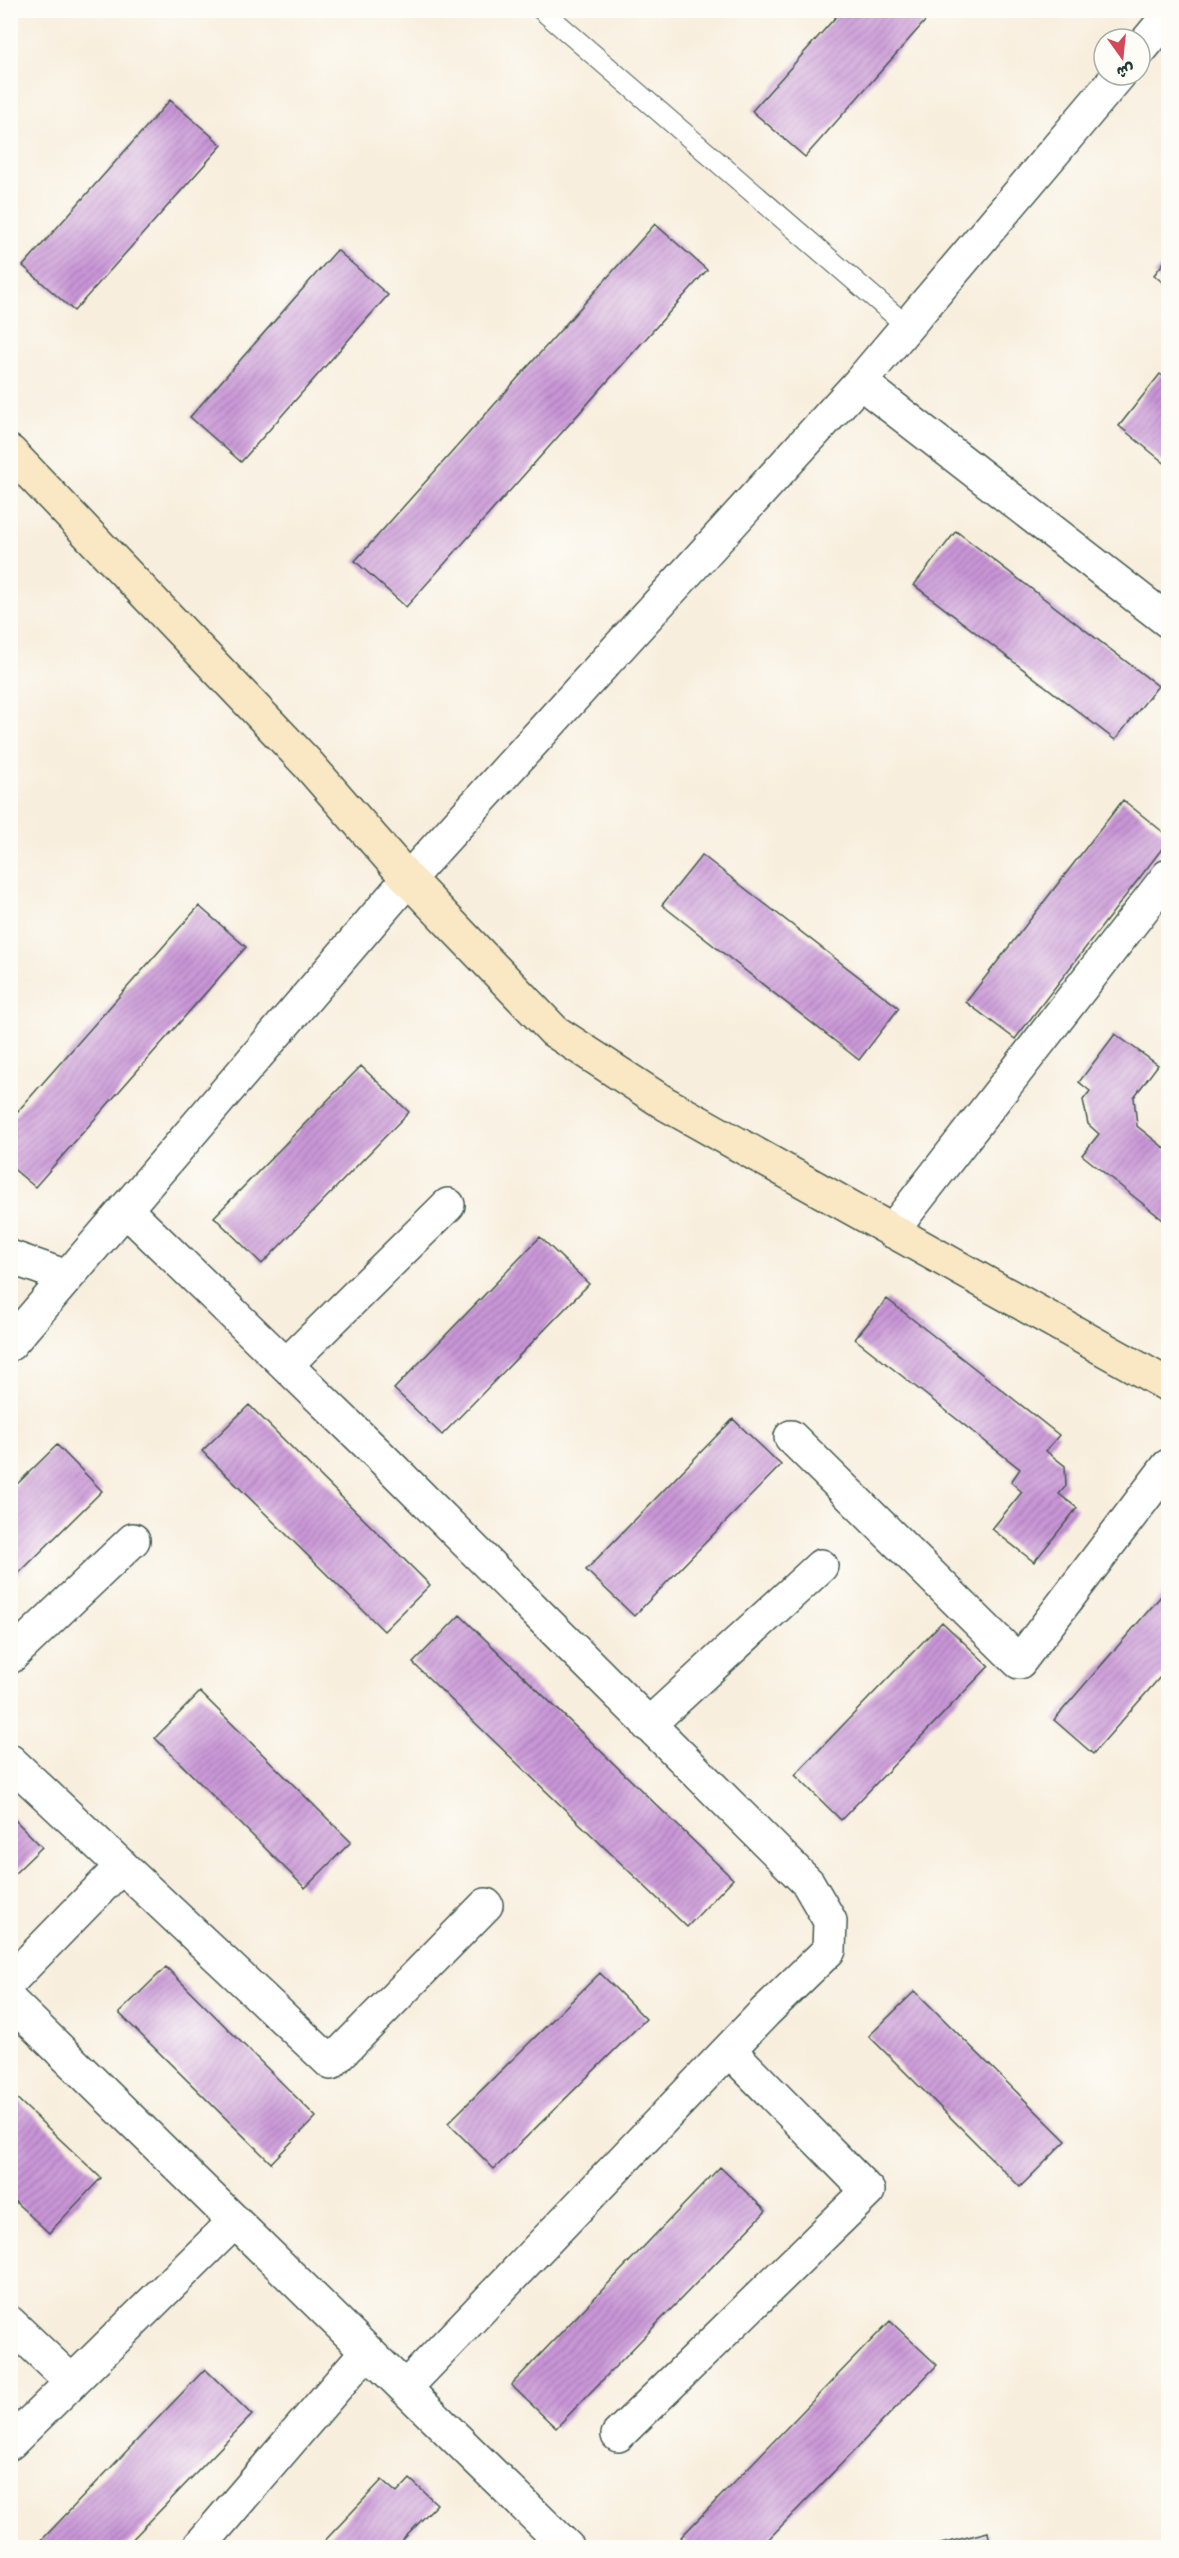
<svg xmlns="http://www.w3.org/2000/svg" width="1179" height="2558" viewBox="0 0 1179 2558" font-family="Kalam,'Playpen Sans Arabic',sans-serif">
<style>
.building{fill:url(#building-hatch)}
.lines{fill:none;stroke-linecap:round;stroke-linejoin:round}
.lane-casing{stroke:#40584d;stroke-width:22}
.street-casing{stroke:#40584d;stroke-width:36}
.secondary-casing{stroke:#40584d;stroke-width:36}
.lane{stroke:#fff;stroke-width:20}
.street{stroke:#fff;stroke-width:33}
.secondary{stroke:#fae7c3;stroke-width:33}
</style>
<defs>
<pattern id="building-hatch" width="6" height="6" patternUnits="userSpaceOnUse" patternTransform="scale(1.5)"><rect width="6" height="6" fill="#c995d7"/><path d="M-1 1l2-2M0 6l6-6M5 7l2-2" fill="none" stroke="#a37baf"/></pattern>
</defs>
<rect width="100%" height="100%" fill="#fdfcf7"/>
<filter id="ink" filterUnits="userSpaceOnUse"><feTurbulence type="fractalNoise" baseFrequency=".0167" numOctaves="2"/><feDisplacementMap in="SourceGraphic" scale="12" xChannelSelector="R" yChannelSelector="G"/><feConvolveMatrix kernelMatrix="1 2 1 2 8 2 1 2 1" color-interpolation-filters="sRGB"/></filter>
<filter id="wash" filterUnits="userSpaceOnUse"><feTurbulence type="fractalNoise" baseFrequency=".008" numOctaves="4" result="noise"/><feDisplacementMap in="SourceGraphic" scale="24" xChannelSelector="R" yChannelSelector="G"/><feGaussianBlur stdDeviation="1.35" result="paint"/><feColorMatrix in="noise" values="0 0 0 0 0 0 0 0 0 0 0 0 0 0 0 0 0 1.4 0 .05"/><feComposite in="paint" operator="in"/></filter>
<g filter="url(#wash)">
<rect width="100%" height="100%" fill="#f8eedd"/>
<g id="blocks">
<path class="building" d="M842,10H935L805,157L752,111Z
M170,100L222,145L74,311L23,266Z
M655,224L707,270L406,607L355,561Z
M337,250L388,295L241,462L190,417Z
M1168,257V287L1154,275Z
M1160,374L1168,380V466L1119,426Z
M956,531L1158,686L1115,740L914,585Z
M1123,800L1168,836V841L1015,1039L966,1002Z
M702,855L899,1008L859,1060L662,905Z
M199,906L246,947L35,1187L10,1166V1120Z
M1115,1034L1158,1065L1134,1097L1137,1126L1168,1151V1224L1082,1155L1099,1134L1088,1124L1083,1100L1090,1091L1079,1082Z
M361,1066L409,1112L262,1264L214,1217Z
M540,1237L589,1284L442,1435L394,1389Z
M887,1299L1059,1435L1046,1451L1065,1466L1066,1486L1059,1494L1077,1508L1034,1562L992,1529L1022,1492L1011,1482L1020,1469L855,1339Z
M249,1405L430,1585L384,1631L202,1451Z
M733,1419L781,1465L634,1616L586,1570Z
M57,1445L102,1491L10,1582V1491Z
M1168,1588V1668L1093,1754L1054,1720Z
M460,1615L733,1879L687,1927L413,1663Z
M942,1622L989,1666L841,1820L795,1775Z
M200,1692L351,1842L305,1888L155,1738Z
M10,1815L42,1847L10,1878Z
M166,1967L316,2117L271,2163L119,2013Z
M600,1973L646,2019L494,2169L448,2123Z
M915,1991L1066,2141L1020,2187L869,2036Z
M10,2092L101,2178L49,2233L10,2197Z
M720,2167L766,2211L556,2428L511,2385Z
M890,2321L937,2365L760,2548H692L681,2537Z
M205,2369L252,2415L124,2548H34Z
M410,2479L437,2504L395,2548H318L382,2480L397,2493Z
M988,2532L991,2548H929V2547Z"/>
</g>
</g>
<g filter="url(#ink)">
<use href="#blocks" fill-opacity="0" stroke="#40584d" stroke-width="1.5"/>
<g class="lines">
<defs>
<path id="lane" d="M542,10L907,326"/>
<path id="street" d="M1140,50L1168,16
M860,382L1168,621
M125,1209L381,1457L808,1883L830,1921L829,1950L765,2012L405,2388
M892,1231L1168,876
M10,1257L67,1277
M10,1344L408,879L860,382L1119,75
M286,1365L448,1205
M791,1437L1019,1662L1168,1466
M10,1657L133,1540
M648,1725L821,1566
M10,1761L331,2063L486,1905
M10,1981L122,1866
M10,2001L568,2548
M10,2323L72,2382
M618,2435L868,2191L729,2050
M10,2443L235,2221
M198,2548L367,2351"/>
<path id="secondary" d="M10,452L307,763L408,879L554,1031L666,1104L1168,1385"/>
</defs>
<use href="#lane" class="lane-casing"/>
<use href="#street" class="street-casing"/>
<use href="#secondary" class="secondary-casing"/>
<use href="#lane" class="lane"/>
<use href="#street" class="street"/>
<use href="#secondary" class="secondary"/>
</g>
</g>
<rect width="1179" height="2558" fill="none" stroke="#fdfcf7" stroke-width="36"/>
<g transform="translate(1122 57) rotate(165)"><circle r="28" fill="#fdfcf7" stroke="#a4b0a9" stroke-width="1.5"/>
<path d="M0-4.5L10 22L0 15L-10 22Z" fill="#d1495b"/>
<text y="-9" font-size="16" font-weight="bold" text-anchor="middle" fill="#1f3d34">ش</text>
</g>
</svg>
